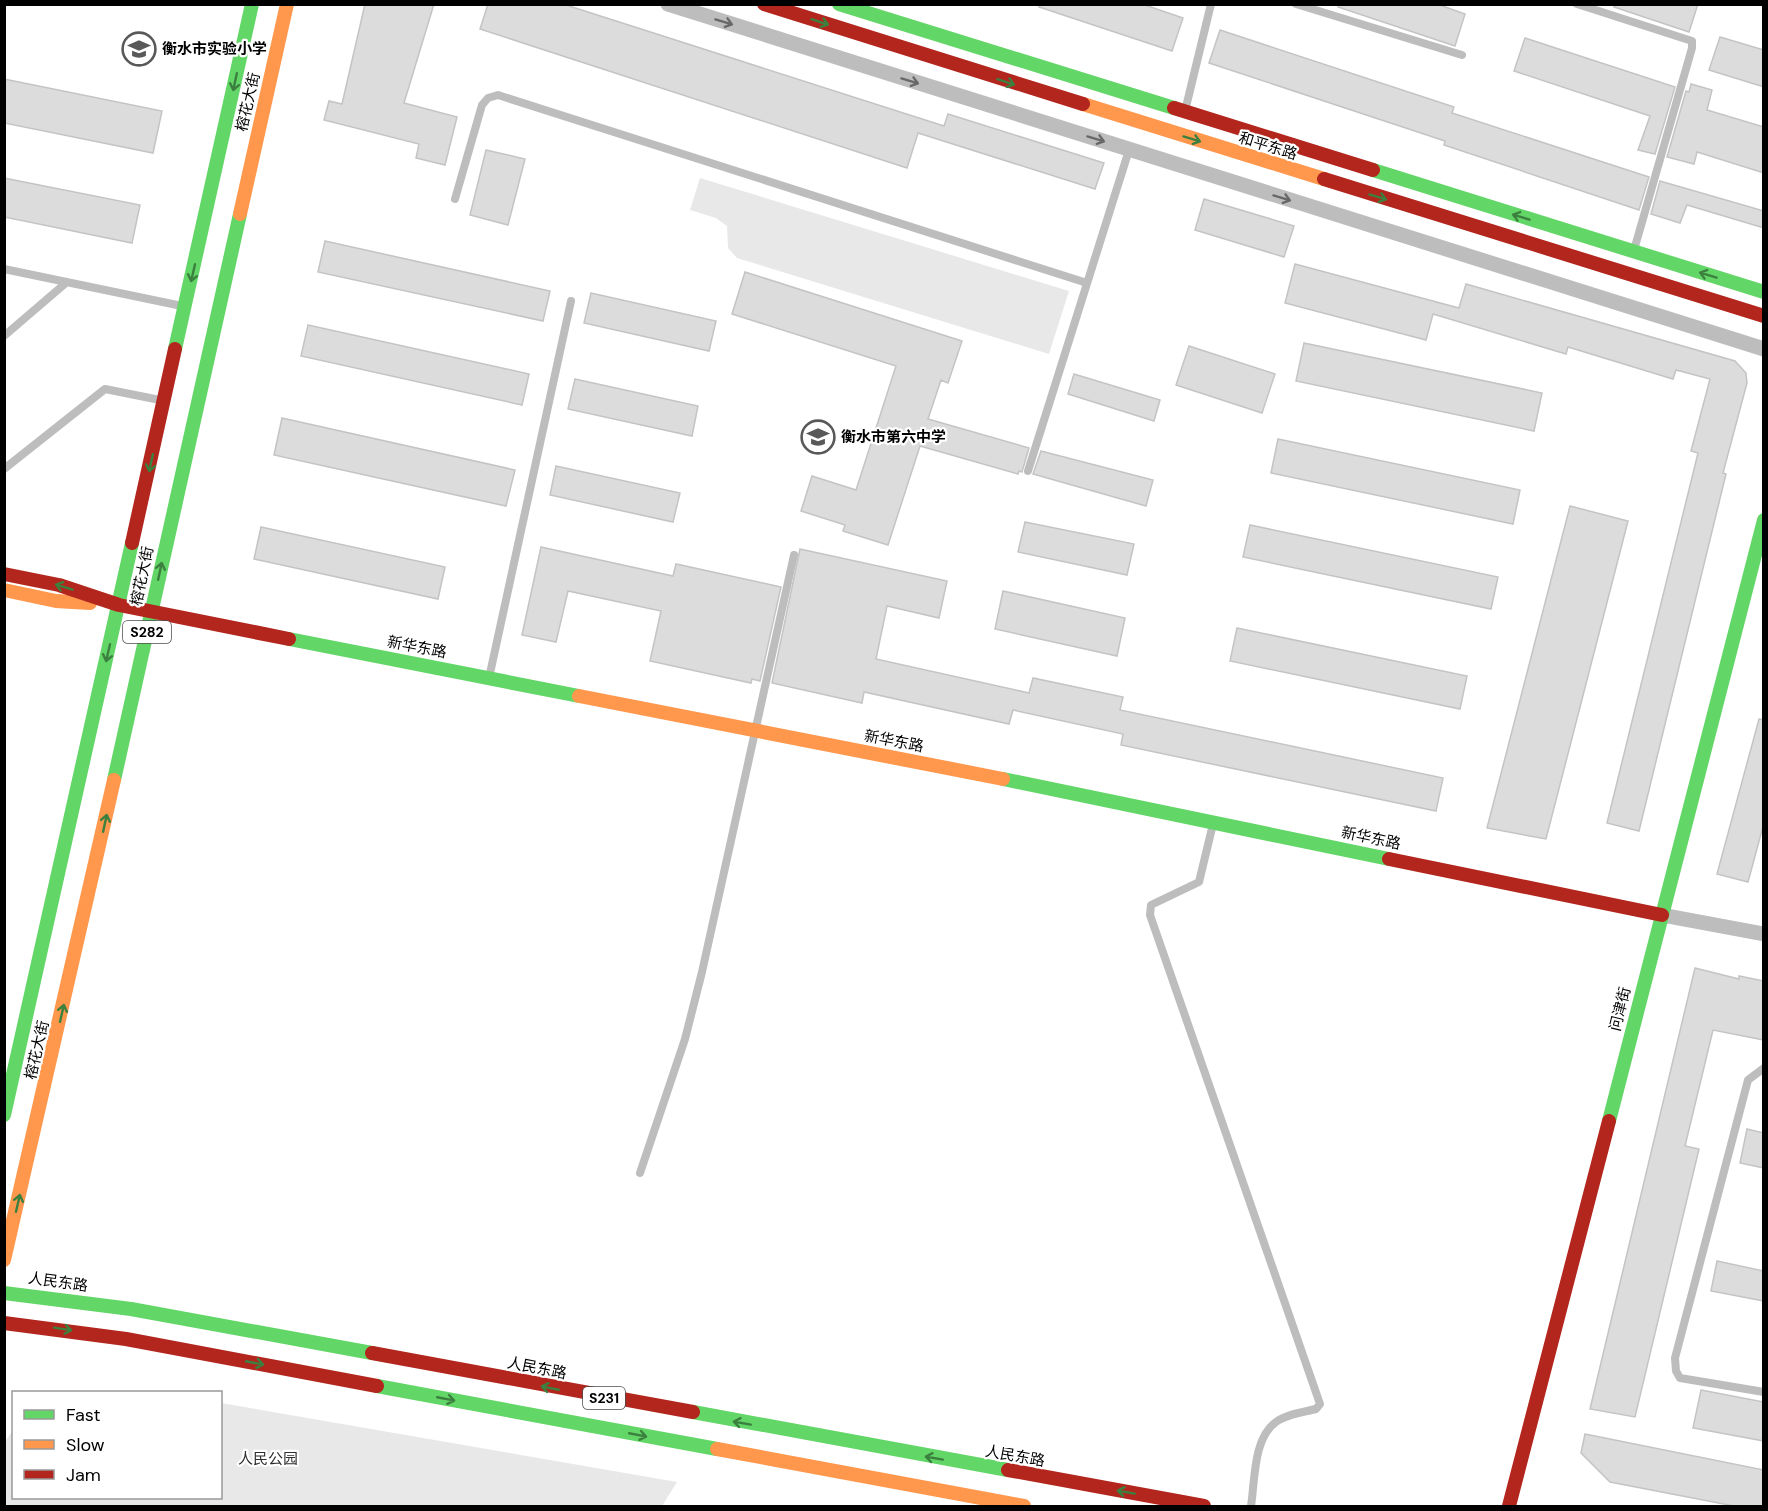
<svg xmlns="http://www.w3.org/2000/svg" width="1768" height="1511" viewBox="0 0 1768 1511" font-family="'DM Sans','Noto Sans SC',sans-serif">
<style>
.green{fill:#e8e8e8}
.building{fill:#dcdcdc;stroke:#c4c4c4;stroke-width:1.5}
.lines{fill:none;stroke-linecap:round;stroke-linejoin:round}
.lane{stroke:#bdbdbd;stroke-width:8}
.street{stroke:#bdbdbd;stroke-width:15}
.fast{stroke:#63d668;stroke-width:14}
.slow{stroke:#ff974d;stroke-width:14}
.jam{stroke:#b3261e;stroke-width:14}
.oneway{stroke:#686868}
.oneway2{stroke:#3b803e}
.labels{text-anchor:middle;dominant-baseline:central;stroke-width:4.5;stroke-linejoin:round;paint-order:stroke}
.shield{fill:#fff;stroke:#4c4c4c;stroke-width:1.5}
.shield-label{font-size:14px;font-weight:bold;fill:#000}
.poi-label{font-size:15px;font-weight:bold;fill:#000;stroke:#fff;text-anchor:start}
.street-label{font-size:15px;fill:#000;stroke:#fff}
.park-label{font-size:15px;fill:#2d2d2d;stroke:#fff}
</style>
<rect width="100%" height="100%" fill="#fff"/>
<path class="green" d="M700,178L1069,291L1049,354L737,258L728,248L727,226L716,218L690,210Z
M221,1403L677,1482L662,1506H5V1442L13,1430L14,1498H220Z"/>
<path class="building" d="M365,4H434L404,103L457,117L445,165L416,158L419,144L324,120L329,101L342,104Z
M488,4H563L944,126L948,114L1104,163L1095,189L918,133L907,168L480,29Z
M1040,4H1142L1183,18L1172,51L1039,7Z
M1338,4H1437L1465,14L1455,46L1338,7Z
M1615,4H1698L1689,32L1614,7Z
M1220,30L1454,107L1452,113L1649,177L1639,210L1444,145L1445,141L1209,63Z
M1720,37L1764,50V87L1709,70Z
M1525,38L1675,87L1655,154L1638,150L1650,116L1514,71Z
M4,79L162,111L153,153L4,123Z
M1691,84L1712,90L1707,110L1764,127V173L1697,152L1694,164L1667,157L1686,91L1689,92Z
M486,150L525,159L508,225L470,215Z
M4,178L140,205L132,243L4,217Z
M1660,181L1764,211V228L1687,205L1680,223L1651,214Z
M1204,199L1294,226L1284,257L1195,230Z
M325,241L550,291L543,321L318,272Z
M1295,264L1459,308L1466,284L1735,361L1746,373L1747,383L1723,473L1726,474L1639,831L1607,823L1698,453L1691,451L1710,379L1676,370L1673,379L1568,347L1566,354L1433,314L1426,340L1285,303Z
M745,272L962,341L948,383L941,380L928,419L1029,448L1022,472L1019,471L1018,474L920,446L888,545L843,531L845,525L801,511L812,476L856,490L896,366L732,314Z
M591,293L716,321L709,351L584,323Z
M308,325L529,374L522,405L301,356Z
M1304,343L1542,393L1534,431L1296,381Z
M1189,346L1275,374L1262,413L1176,385Z
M1074,374L1160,400L1154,421L1068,394Z
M575,379L698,406L692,436L568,409Z
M282,418L515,470L506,506L274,455Z
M1278,439L1520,490L1513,524L1271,473Z
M1041,451L1153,480L1146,506L1033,474Z
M556,466L680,493L673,522L550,495Z
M1570,506L1628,521L1546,839L1487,828Z
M1025,522L1134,544L1127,575L1018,552Z
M1250,525L1498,577L1491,609L1243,557Z
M261,527L445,567L438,599L254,559Z
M541,547L673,576L676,564L781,587L760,681L752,679L751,683L650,661L661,611L568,591L556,642L522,635Z
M800,549L947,581L939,618L887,606L876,659L1029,693L1033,678L1123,697L1120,710L1443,778L1436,811L1121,745L1123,734L1013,710L1009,724L864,692L862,703L772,683Z
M1003,591L1125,618L1117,656L995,629Z
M1237,628L1467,676L1460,709L1230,661Z
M1759,719L1764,720V823L1748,882L1717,874Z
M1695,968L1739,979V976L1764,981V1040L1713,1030L1685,1146L1699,1149L1635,1417L1590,1409Z
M1747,1129L1764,1133V1168L1740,1163Z
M1717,1261L1764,1271V1301L1711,1291Z
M1701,1390L1764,1402V1441L1693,1428Z
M1585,1434L1764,1470V1506H1734L1610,1482L1581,1453Z"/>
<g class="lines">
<path class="lane" d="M1296,4L1462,55
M1577,4L1692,41V48L1634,250
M1185,111L1211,4
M455,199L482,105L488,98L498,95L1087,283
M4,269L182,306
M4,336L67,282
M4,469L105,389L160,400
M1028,471L1129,150
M489,678L571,301
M1213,824L1199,882L1151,905L1150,915L1320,1404L1316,1409C1304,1412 1286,1414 1276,1422C1253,1438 1255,1481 1251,1506
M1764,1068L1748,1080L1675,1358L1676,1371L1680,1378L1764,1392
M640,1173L685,1039L702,972L794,555"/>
<path class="street" d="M668,4L1764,349
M1662,915L1764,934"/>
<path class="fast" d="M839,4L1174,108
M1373,170L1764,292
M175,349L252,4
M289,639L579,696
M1003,779L1389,859
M114,780L240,214
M4,1115L132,543
M1609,1121L1764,520
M4,1293L131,1309L372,1353
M377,1386L717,1449
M693,1412L1008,1470"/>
<path class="slow" d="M1083,104L1324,179
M240,214L287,4
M4,590L56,601L90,603
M579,696L1003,779
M4,1260L114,780
M717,1449L1024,1506"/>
<path class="jam" d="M764,4L1083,104
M1174,108L1373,170
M1324,179L1764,316
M132,543L175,349
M4,574L59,585L119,605L289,639
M1389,859L1662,915
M4,1323L126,1339L377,1386
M372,1353L693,1412
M1008,1470L1204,1506
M1509,1506L1609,1121"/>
</g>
<defs><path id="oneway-shaft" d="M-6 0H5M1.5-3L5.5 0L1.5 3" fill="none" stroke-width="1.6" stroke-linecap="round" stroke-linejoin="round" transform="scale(1.5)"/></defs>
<g class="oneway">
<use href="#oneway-shaft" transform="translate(724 22) rotate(17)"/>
<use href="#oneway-shaft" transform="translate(910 81) rotate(17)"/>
<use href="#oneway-shaft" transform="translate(1096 139) rotate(17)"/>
<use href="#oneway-shaft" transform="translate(1282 198) rotate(17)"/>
</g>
<g class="oneway2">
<use href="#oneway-shaft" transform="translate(820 22) rotate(18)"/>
<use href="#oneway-shaft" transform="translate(235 82) rotate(102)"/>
<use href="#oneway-shaft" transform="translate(1006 82) rotate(18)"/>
<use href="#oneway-shaft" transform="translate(1192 139) rotate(17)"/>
<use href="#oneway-shaft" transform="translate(1378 197) rotate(17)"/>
<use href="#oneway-shaft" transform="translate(1521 217) rotate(-163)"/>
<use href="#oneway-shaft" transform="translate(193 273) rotate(103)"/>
<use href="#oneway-shaft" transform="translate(1708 275) rotate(-163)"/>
<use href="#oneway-shaft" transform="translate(151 463) rotate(102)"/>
<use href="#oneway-shaft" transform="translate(160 571) rotate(-78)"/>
<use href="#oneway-shaft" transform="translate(64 587) rotate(-163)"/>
<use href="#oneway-shaft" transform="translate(108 653) rotate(103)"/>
<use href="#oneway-shaft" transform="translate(105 823) rotate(-78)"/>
<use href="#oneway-shaft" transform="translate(62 1013) rotate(-77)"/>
<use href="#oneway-shaft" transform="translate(18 1203) rotate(-77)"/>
<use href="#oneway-shaft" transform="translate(63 1329) rotate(9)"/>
<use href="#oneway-shaft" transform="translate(255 1363) rotate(11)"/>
<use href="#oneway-shaft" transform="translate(550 1388) rotate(-169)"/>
<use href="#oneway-shaft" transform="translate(446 1399) rotate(11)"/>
<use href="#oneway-shaft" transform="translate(742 1423) rotate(-170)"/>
<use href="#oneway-shaft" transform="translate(638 1435) rotate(11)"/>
<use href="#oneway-shaft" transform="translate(934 1458) rotate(-170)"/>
<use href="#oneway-shaft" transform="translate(1126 1492) rotate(-170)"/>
</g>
<defs>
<symbol id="school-ring" viewBox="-11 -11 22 22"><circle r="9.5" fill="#fff" stroke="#595959" stroke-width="1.5"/><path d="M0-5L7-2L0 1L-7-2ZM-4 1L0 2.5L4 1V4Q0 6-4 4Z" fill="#595959"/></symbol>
</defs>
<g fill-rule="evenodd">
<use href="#school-ring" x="120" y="30" width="38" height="38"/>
<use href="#school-ring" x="799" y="418" width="38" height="38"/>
</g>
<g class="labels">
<g class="shield">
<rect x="123" y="621" width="48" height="22" rx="4.5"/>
<rect x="583" y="1387" width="42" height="22" rx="4.5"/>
</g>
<g class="shield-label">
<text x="147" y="632">S282</text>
<text x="604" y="1398">S231</text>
</g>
<g class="poi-label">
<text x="162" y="49">衡水市实验小学</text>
<text x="841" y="437">衡水市第六中学</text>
</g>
<g class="street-label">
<text transform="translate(248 102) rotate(-77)">榕花大街</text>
<text transform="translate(1268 146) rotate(17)">和平东路</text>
<text transform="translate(142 576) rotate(-78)">榕花大街</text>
<text transform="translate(417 647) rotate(11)">新华东路</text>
<text transform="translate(894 741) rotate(11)">新华东路</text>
<text transform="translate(1371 838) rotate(12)">新华东路</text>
<text transform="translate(1620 1009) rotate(-76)">问津街</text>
<text transform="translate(37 1050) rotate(-77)">榕花大街</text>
<text transform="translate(58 1282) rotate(8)">人民东路</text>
<text transform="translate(537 1368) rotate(11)">人民东路</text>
<text transform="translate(1015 1456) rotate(10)">人民东路</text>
</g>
<g class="park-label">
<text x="268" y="1459">人民公园</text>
</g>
</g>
<rect width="1768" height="1511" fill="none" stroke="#000000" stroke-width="12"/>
<rect x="12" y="1391" width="210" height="108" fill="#ffffff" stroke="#999999" stroke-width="1.5"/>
<rect x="24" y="1410" width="30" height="9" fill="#63d668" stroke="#999999" stroke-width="1.5"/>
<text x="66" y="1421" font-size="18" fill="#000000">Fast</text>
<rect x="24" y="1440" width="30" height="9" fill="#ff974d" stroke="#999999" stroke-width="1.5"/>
<text x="66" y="1451" font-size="18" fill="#000000">Slow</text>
<rect x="24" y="1470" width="30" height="9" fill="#b3261e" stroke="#999999" stroke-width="1.5"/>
<text x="66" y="1481" font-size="18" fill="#000000">Jam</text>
</svg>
